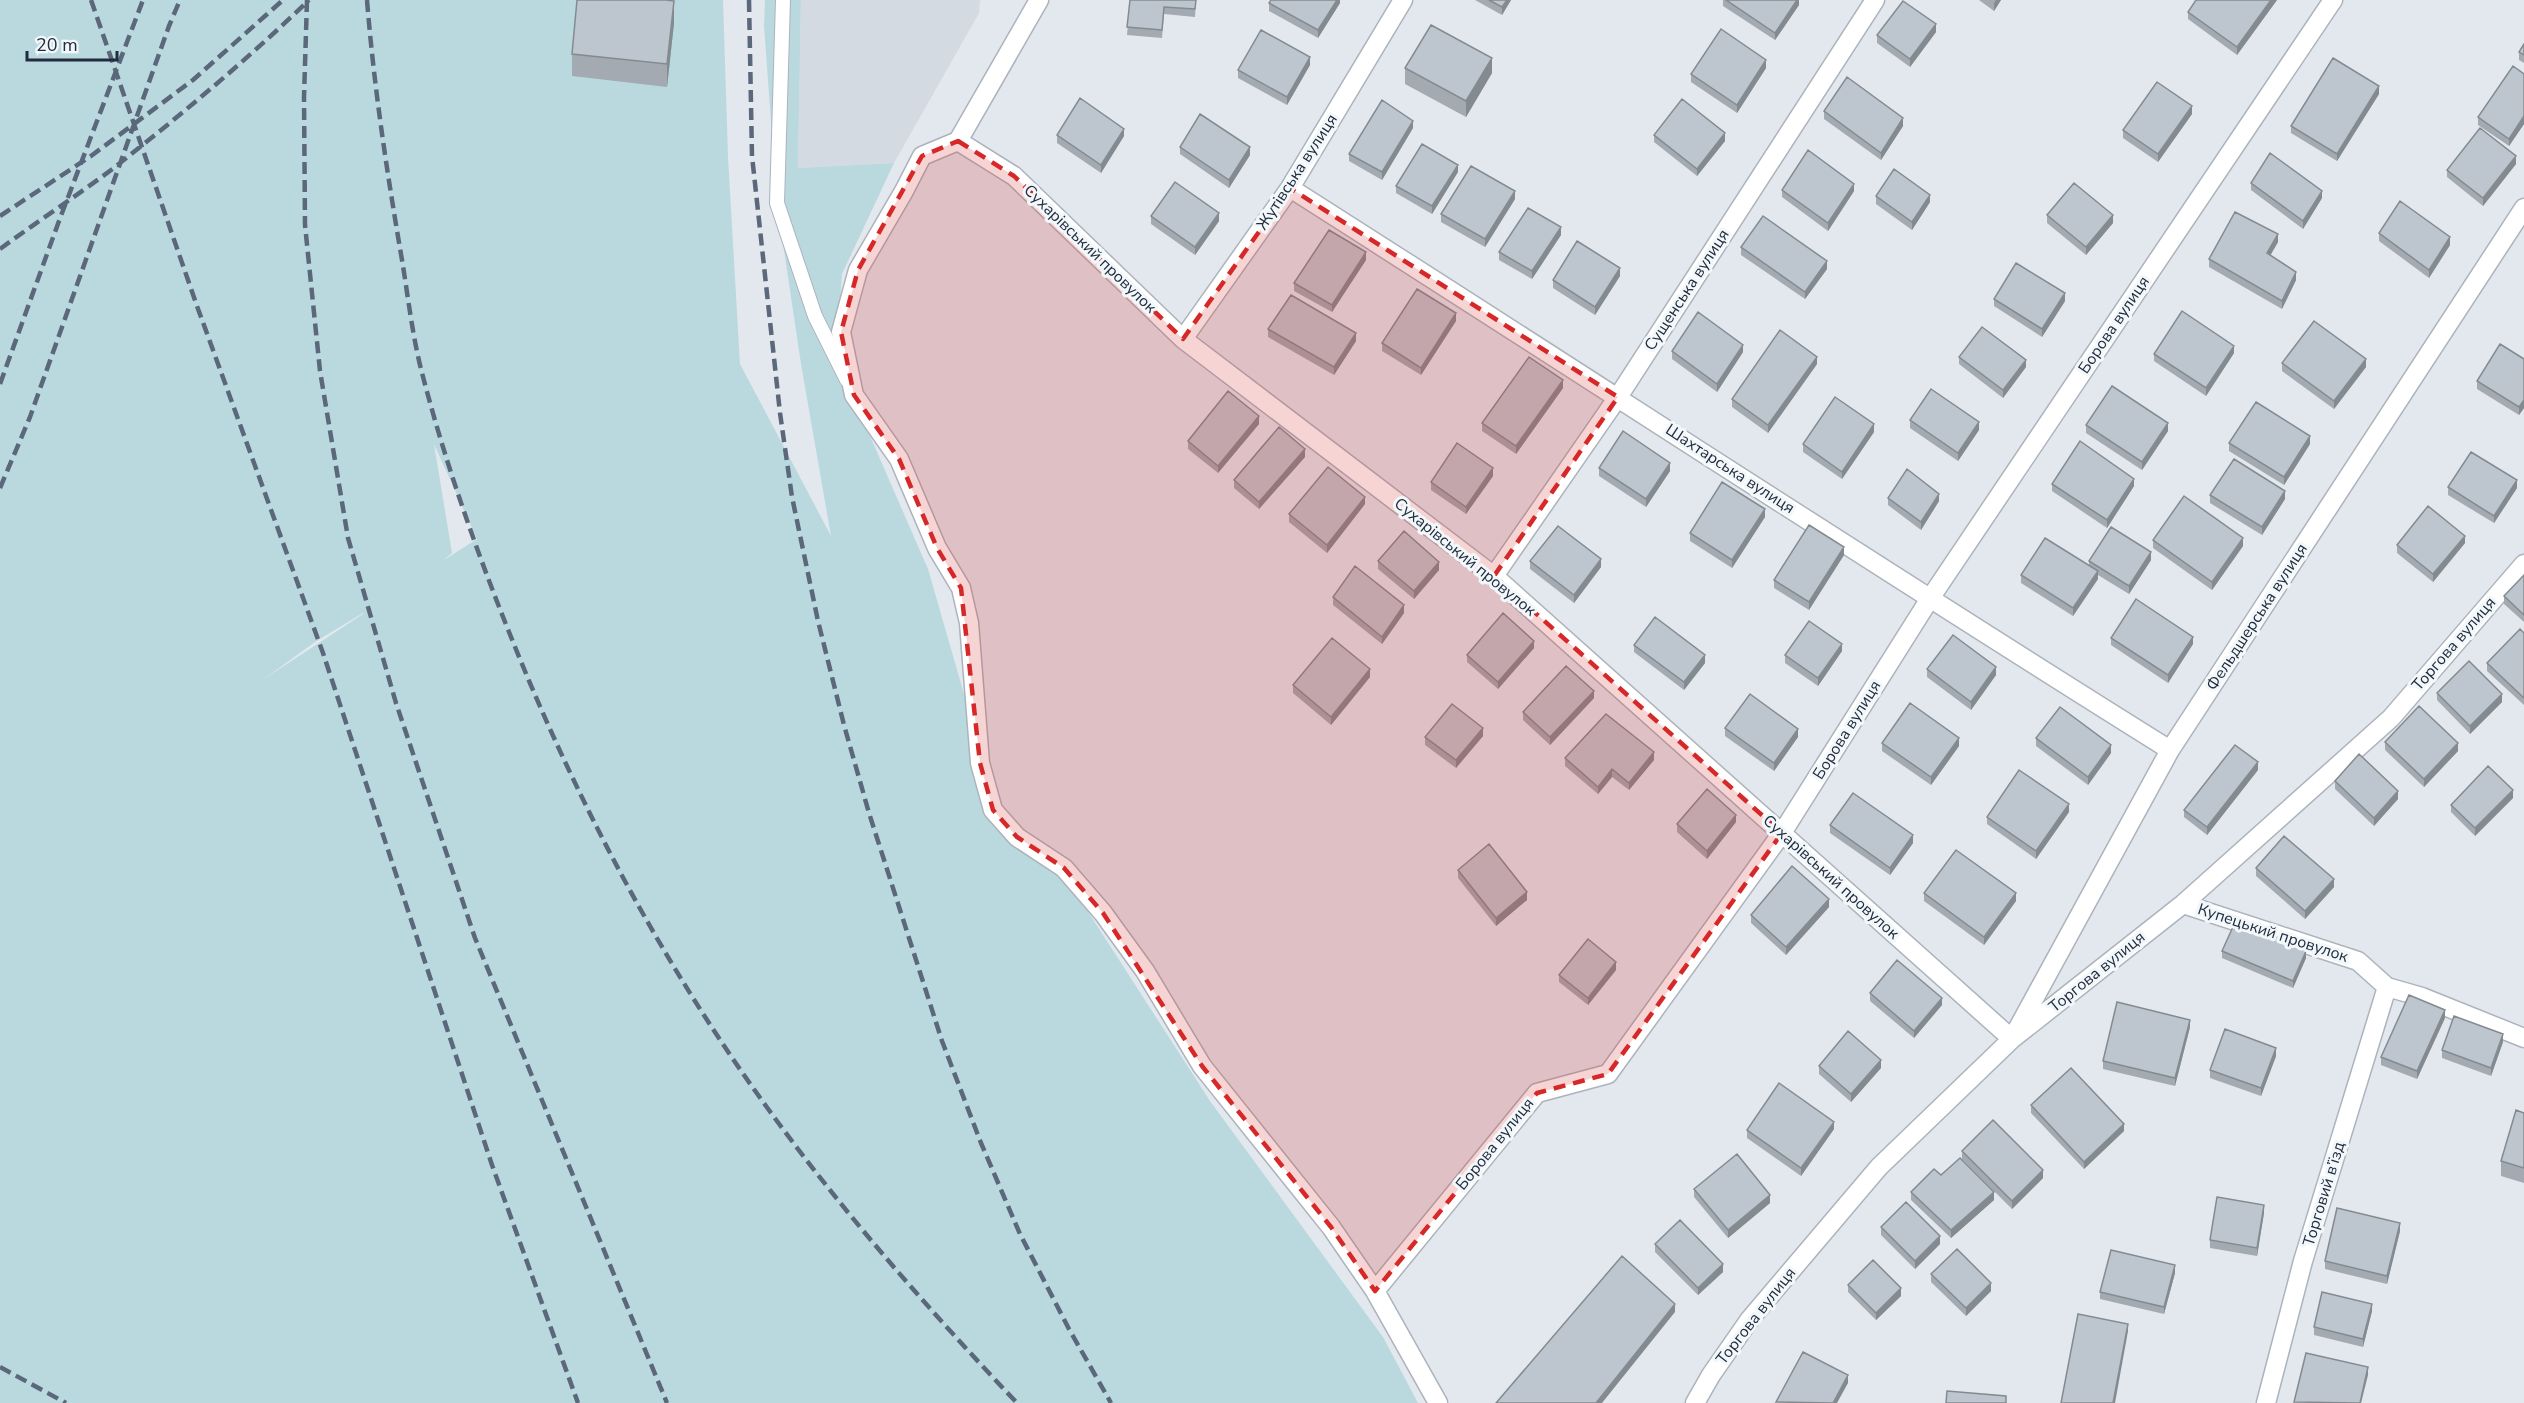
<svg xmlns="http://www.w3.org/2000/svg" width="2524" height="1403" viewBox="0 0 2524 1403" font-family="'Nunito Sans',sans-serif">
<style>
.built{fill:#d3dae1}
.green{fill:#bad9df;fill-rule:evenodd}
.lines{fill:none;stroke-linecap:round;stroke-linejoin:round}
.lane-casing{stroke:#acb3bc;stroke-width:16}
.street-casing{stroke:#acb3bc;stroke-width:21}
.lane{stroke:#fff;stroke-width:14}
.street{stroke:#fff;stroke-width:18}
.rail{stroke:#5b677a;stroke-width:4.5;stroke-dasharray:12 6;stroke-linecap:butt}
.wall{fill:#a3aab1}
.shaded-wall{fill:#848b90}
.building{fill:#bdc6ce;stroke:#848b90;stroke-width:1.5}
.marked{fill:#d62828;fill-opacity:0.2;stroke:#d62828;stroke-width:4.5;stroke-dasharray:12 8;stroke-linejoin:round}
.labels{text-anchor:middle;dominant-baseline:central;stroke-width:6;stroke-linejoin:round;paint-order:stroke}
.street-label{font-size:16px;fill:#212c3f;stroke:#f2f7f9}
</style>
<rect width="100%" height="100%" fill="#e2e8ed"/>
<path class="built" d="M801,0H980L979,13L894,163L798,168Z"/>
<path class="green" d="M0,0H723L728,157L740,364L831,536L801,364L777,203L764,26L765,0H801L798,168L894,163L842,274L836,358L928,569L979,746L992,802L1076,893L1210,1101L1383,1337L1418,1403H0ZM434,444L477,539L444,560L452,553ZM363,613V614L264,679L315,642Z"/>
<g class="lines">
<defs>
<path id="lane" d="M783,0L777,203L815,316L847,380"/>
<path id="street" d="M958,141L1014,176L1183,339L1494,576L2012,1039L2170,750L2524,208
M958,141L922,156L904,191L858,270L841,332L854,395L899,459L937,548L961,588L969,623L980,763L993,810L1017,837L1064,868L1103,913L1145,971L1202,1066L1331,1227L1375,1291
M958,141L1039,0
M1290,188C1584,375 1875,566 2170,750
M1183,339L1290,188L1403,0
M1494,576L1618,397L1875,0
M2183,904L2358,961L2387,987L2422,997L2524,1038
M1438,1403L1375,1291L1537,1093L1608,1074L1782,833L1929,600L2333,0
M1695,1403L1711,1375L1750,1319L1879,1167L2012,1039L2183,904L2391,718L2524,564
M2266,1403L2303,1261L2387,987"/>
</defs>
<use href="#lane" class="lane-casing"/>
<use href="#street" class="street-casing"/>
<use href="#lane" class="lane"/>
<use href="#street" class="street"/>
<path class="rail" d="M91,0L197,306L323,653L492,1165L578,1403
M307,0L304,97L305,225L320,371L348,538L396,703L475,938L667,1403
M367,0C374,87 387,173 402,260C408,296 412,333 421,369C444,459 475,547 509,632C576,800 660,960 766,1106C842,1211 928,1309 1017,1403
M749,0L752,156L780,413L792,497L818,621L844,725L869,813L942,1041L981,1143L1020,1234L1069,1329L1111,1403
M0,216L91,156L193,80L283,0
M0,249C38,221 78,195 115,167C182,114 248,59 309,0
M0,384L59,221L143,0
M0,488L30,417L169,26L180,0
M0,1367L66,1403"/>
</g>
<path class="wall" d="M1130,0H1196L1195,17L1164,14L1162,38L1127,35Z
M1340,0V3L1318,38L1269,11V3Z
M1475,0H1511L1502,15Z
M1723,0H1799V5L1775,40L1723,6Z
M1979,0H2001L1994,11Z
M2196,0H2277L2237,55L2188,19V12Z
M674,23L667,87L572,76V54Z
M1936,32L1910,67L1877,43V35Z
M2524,44V63L2519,60V52Z
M1310,65L1287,105L1238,78V70Z
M1405,68L1492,73L1466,117L1405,84Z
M1766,68L1737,113L1691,82V74Z
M2524,74V124L2509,146L2478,125V117Z
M2379,94L2337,161L2291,133V126Z
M1824,111L1903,126L1881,160L1824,119Z
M2192,114L2158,162L2123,138V130Z
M1413,128L1382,180L1349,161V154Z
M1057,135L1124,136L1101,173L1057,143Z
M1654,135L1725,141L1697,176L1654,142Z
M1180,147L1250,155L1229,188L1180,154Z
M2516,164L2483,206L2447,177V170Z
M1458,172L1432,214L1396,193V186Z
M2251,183L2322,198L2303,229L2251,190Z
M1782,190L1854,191L1828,231L1782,197Z
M1876,196L1930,202L1912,230L1876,204Z
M1515,199L1485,247L1441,222V214Z
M2047,215L2113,223L2086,255L2047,223Z
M1151,216L1219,221L1195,255L1151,224Z
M2379,233L2450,245L2429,278L2379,241Z
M1561,235L1532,279L1499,260V252Z
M2278,242L2270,256L2296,280L2282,309L2209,267V259Z
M1741,247L1827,269L1805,299L1741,255Z
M1366,260L1332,312L1294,291V283Z
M1620,276L1595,315L1553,288V280Z
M1994,299L2065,301L2042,337L1994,306Z
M1456,321L1421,375L1382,351V343Z
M1268,329L1356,341L1334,375L1268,337Z
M1672,351L1743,352L1717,392L1672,359Z
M2234,353L2206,396L2154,361V354Z
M1959,357L2026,367L2003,398L1959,364Z
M2524,359V408L2519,415L2477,389V381Z
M2282,363L2366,367L2334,409L2282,371Z
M1817,364L1768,433L1732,407V399Z
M1563,388L1516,454L1482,431V423Z
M1910,420L1979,430L1958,461L1910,428Z
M1259,424L1218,473L1188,449V441Z
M2086,425L2168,431L2142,470L2086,433Z
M1874,432L1842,479L1803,452V444Z
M2229,443L2310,444L2284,485L2229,451Z
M1305,457L1259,509L1234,488V480Z
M1599,468L1670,471L1646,507L1599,476Z
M1493,476L1466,514L1431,490V482Z
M2052,484L2134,486L2107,528L2052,491Z
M2448,487L2517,488L2494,523L2448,495Z
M2210,495L2285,499L2262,535L2210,503Z
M1888,498L1939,501L1921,530L1888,505Z
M1365,504L1327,553L1289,522V514Z
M1765,517L1732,568L1690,541V533Z
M2153,540L2243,546L2212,590L2153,548Z
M2465,543L2433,582L2397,553V545Z
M1844,555L1809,610L1774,588V580Z
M2151,560L2129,594L2098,575V579L2073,616L2021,583V575L2089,565V561Z
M1378,561L1439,570L1414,599L1378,569Z
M1530,561L1601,567L1574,603L1530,569Z
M2524,575V622L2504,604V596Z
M1333,597L1404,613L1382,644L1333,605Z
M2524,633V705L2487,671V663Z
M2111,638L2193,644L2168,683L2111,645Z
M1634,645L1705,663L1684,690L1634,652Z
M1534,648L1498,689L1467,662V655Z
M1842,651L1818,686L1785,663V655Z
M1927,669L1996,675L1971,710L1927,677Z
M1370,677L1331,725L1293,693V685Z
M2437,693L2502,702L2470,734L2437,700Z
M1594,698L1550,745L1523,720V712Z
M1725,728L1798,737L1774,771L1725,736Z
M1483,736L1456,768L1425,745V737Z
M2036,738L2111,753L2088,785L2036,746Z
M2385,742L2458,751L2424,787L2385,750Z
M1882,743L1959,746L1931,785L1882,751Z
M1565,758L1654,760L1629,790L1612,777L1598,794L1565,766Z
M2258,770L2207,835L2184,817V810Z
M2335,781L2398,799L2374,826L2335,789Z
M2513,798L2475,836L2451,812V805Z
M2069,812L2036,859L1987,824V817Z
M1736,822L1707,859L1677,832V824Z
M1830,825L1913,843L1890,875L1830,833Z
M2256,868L2334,887L2305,919L2256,876Z
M1458,870L1527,900L1496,926L1458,878Z
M1924,893L2016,901L1984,945L1924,901Z
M1829,907L1786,955L1751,923V915Z
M2222,951L2306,958L2293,988L2222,958Z
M1616,970L1588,1005L1559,982V975Z
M1870,993L1942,1005L1914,1038L1870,1001Z
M2445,1018L2417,1079L2381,1065V1057Z
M2190,1027L2175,1086L2103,1069V1061Z
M2503,1042L2491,1076L2442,1058V1050Z
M2276,1056L2261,1096L2210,1078V1070Z
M1819,1066L1881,1068L1851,1102L1819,1074Z
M2031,1105L2124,1131L2084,1169L2031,1113Z
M2524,1113V1183L2501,1176V1161Z
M1834,1129L1801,1176L1747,1138V1130Z
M1962,1151L2043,1178L2012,1209L1962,1159Z
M1941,1175L1994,1200L1951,1238L1911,1200V1192Z
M1694,1189L1770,1203L1728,1238L1694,1197Z
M2264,1213L2257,1256L2210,1248V1240Z
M1881,1227L1940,1244L1915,1269L1881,1235Z
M2400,1231L2387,1284L2325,1269V1261Z
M1655,1244L1723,1272L1698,1295L1655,1252Z
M2175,1273L2164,1314L2100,1299V1292Z
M1931,1274L1991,1291L1966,1316L1931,1282Z
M1848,1285L1901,1296L1876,1320L1848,1292Z
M2372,1311L2363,1347L2314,1335V1327Z"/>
<path class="shaded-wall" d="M1337,0H1340V3L1318,38V30Z
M1507,0H1511L1502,15V7Z
M1797,0H1799V5L1775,40V33Z
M1996,0H2001L1994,11V3Z
M2271,0H2277L2237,55V47Z
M674,1V23L667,87V64Z
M1936,24V32L1910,67V59Z
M1310,57V65L1287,105V97Z
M1492,58V73L1466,117V101Z
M1766,60V68L1737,113V105Z
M2379,86V94L2337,161V154Z
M2192,106V114L2158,162V154Z
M2524,116V124L2509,146V139Z
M1903,118V126L1881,160V153Z
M1413,121V128L1382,180V172Z
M1124,129V136L1101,173V165Z
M1725,133V141L1697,176V169Z
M1250,147V155L1229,188V180Z
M2516,156V164L2483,206V198Z
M1458,165V172L1432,214V206Z
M1854,184V191L1828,231V223Z
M1515,191V199L1485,247V239Z
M2322,191V198L2303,229V221Z
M1930,195V202L1912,230V222Z
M1219,213V221L1195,255V247Z
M2113,215V223L2086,255V247Z
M1561,227V235L1532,279V271Z
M2278,234V242L2267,261V253Z
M2450,237V245L2429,278V270Z
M1366,252V260L1332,312V305Z
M1827,261V269L1805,299V292Z
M1620,268V276L1595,315V307Z
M2296,272V280L2282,309V301Z
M2065,293V301L2042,337V329Z
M1456,313V321L1421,375V368Z
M1356,333V341L1334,375V367Z
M1743,345V352L1717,392V384Z
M2234,346V353L2206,396V388Z
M1817,357V364L1768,433V425Z
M2366,359V367L2334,409V401Z
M2026,360V367L2003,398V390Z
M1563,380V388L1516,454V446Z
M2524,400V408L2519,415V407Z
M1259,416V424L1218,473V466Z
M1979,422V430L1958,461V453Z
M2168,423V431L2142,470V462Z
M1874,424V432L1842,479V472Z
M2310,436V444L2284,485V477Z
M1305,449V457L1259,509V502Z
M1670,463V471L1646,507V499Z
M1493,468V476L1466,514V507Z
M2134,479V486L2107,528V520Z
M2517,480V488L2494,523V516Z
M2285,491V499L2262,535V527Z
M1939,494V501L1921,530V522Z
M1365,497V504L1327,553V545Z
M1765,509V517L1732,568V560Z
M2465,536V543L2433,582V574Z
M2243,538V546L2212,590V582Z
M1844,547V555L1809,610V602Z
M2151,552V560L2129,594V586Z
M1601,559V567L1574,603V595Z
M1439,562V570L1414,599V591Z
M2098,571V579L2073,616V608Z
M1404,605V613L1382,644V637Z
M2193,637V644L2168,683V675Z
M1534,641V648L1498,689V682Z
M1842,644V651L1818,686V678Z
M1705,655V663L1684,690V682Z
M1996,667V675L1971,710V702Z
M1370,669V677L1331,725V717Z
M1594,691V698L1550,745V737Z
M2502,694V702L2470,734V726Z
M1483,728V736L1456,768V760Z
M1798,729V737L1774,771V763Z
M1959,738V746L1931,785V777Z
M2458,743V751L2424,787V779Z
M2111,745V753L2088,785V777Z
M1654,752V760L1629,790V783Z
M2258,762V770L2207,835V827Z
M1612,769V777L1598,794V787Z
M2513,790V798L2475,836V828Z
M2398,791V799L2374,826V818Z
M2069,804V812L2036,859V851Z
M1736,815V822L1707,859V851Z
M1913,835V843L1890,875V868Z
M2334,879V887L2305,919V911Z
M1527,892V900L1496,926V918Z
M2016,893V901L1984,945V937Z
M1829,899V907L1786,955V947Z
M2306,951V958L2293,988V981Z
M1616,962V970L1588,1005V998Z
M1942,998V1005L1914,1038V1031Z
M2445,1010V1018L2417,1079V1071Z
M2190,1020V1027L2175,1086V1078Z
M2503,1034V1042L2491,1076V1068Z
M2276,1048V1056L2261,1096V1088Z
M1881,1060V1068L1851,1102V1094Z
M1834,1122V1129L1801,1176V1168Z
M2124,1124V1131L2084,1169V1162Z
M2043,1170V1178L2012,1209V1201Z
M1994,1192V1200L1951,1238V1230Z
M1770,1195V1203L1728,1238V1230Z
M2264,1205V1213L2257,1256V1248Z
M2400,1223V1231L2387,1284V1276Z
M1940,1236V1244L1915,1269V1261Z
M1723,1264V1272L1698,1295V1288Z
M2175,1265V1273L2164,1314V1307Z
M1991,1283V1291L1966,1316V1308Z
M1901,1288V1296L1876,1320V1313Z
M1675,1304V1312L1602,1403H1596Z
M2372,1304V1311L2363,1347V1339Z
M2128,1324V1331L2115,1403H2113Z
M2368,1367V1375L2361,1403H2360Z
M1848,1375V1383L1837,1403H1833Z"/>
<path class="building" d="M577,0H666L674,1L667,64L572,54Z
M1130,0H1196L1195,9L1164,7L1162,30L1127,27Z
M1271,0H1337L1318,30L1269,3Z
M1489,0H1507L1502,7Z
M1726,0H1797L1775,33Z
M2196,0H2271L2237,47L2188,12Z
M1903,1L1936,24L1910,59L1877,35Z
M1431,25L1492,58L1466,101L1405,68Z
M1721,29L1766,60L1737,105L1691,74Z
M1261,30L1310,57L1287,97L1238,70Z
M2524,44V55L2519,52Z
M2333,58L2379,86L2337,154L2291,126Z
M2513,66L2524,74V116L2509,139L2478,117Z
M1847,77L1903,118L1881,153L1824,111Z
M2157,82L2192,106L2158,154L2123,130Z
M1080,98L1124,129L1101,165L1057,135Z
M1682,99L1725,133L1697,169L1654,135Z
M1382,100L1413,121L1382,172L1349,154Z
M1200,114L1250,147L1229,180L1180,147Z
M2480,128L2516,156L2483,198L2447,170Z
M1422,144L1458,165L1432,206L1396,186Z
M1808,150L1854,184L1828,223L1782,190Z
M2270,153L2322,191L2303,221L2251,183Z
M1471,166L1515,191L1485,239L1441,214Z
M1894,169L1930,195L1912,222L1876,196Z
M1175,182L1219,213L1195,247L1151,216Z
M2074,183L2113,215L2086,247L2047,215Z
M2400,201L2450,237L2429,270L2379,233Z
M1528,208L1561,227L1532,271L1499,252Z
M2235,212L2278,234L2267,253L2296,272L2282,301L2209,259Z
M1763,216L1827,261L1805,292L1741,247Z
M1329,230L1366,252L1332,305L1294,283Z
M1577,241L1620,268L1595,307L1553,280Z
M2016,263L2065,293L2042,329L1994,299Z
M1417,289L1456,313L1421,368L1382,343Z
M1291,295L1356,333L1334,367L1268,329Z
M2182,311L2234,346L2206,388L2154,354Z
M1698,312L1743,345L1717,384L1672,351Z
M2314,321L2366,359L2334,401L2282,363Z
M1982,327L2026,360L2003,390L1959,357Z
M1780,330L1817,357L1768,425L1732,399Z
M2500,344L2524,359V400L2519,407L2477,381Z
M1529,357L1563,380L1516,446L1482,423Z
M2112,386L2168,423L2142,462L2086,425Z
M1931,389L1979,422L1958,453L1910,420Z
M1228,391L1259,416L1218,466L1188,441Z
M1835,397L1874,424L1842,472L1803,444Z
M2256,402L2310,436L2284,477L2229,443Z
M1279,427L1305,449L1259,502L1234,480Z
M1623,431L1670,463L1646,499L1599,468Z
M2080,441L2134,479L2107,520L2052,484Z
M1457,443L1493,468L1466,507L1431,482Z
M2471,452L2517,480L2494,516L2448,487Z
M2234,459L2285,491L2262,527L2210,495Z
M1328,467L1365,497L1327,545L1289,514Z
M1907,469L1939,494L1921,522L1888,498Z
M1722,482L1765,509L1732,560L1690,533Z
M2184,496L2243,538L2212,582L2153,540Z
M2428,506L2465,536L2433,574L2397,545Z
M1809,525L1844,547L1809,602L1774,580Z
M1558,526L1601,559L1574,595L1530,561Z
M2111,527L2151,552L2129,586L2089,561Z
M1404,531L1439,562L1414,591L1378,561Z
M2045,538L2098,571L2073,608L2021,575Z
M1355,566L1404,605L1382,637L1333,597Z
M2524,575V615L2504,596Z
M2136,599L2193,637L2168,675L2111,638Z
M1503,613L1534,641L1498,682L1467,655Z
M1655,617L1705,655L1684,682L1634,645Z
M1809,621L1842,644L1818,678L1785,655Z
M2520,629L2524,633V698L2487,663Z
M1953,635L1996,667L1971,702L1927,669Z
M1332,638L1370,669L1331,717L1293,685Z
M2469,661L2502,694L2470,726L2437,693Z
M1566,666L1594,691L1550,737L1523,712Z
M1750,694L1798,729L1774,763L1725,728Z
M1910,703L1959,738L1931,777L1882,743Z
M1452,704L1483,728L1456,760L1425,737Z
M2419,706L2458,743L2424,779L2385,742Z
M2060,707L2111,745L2088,777L2036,738Z
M1606,714L1654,752L1629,783L1612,769L1598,787L1565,758Z
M2235,745L2258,762L2207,827L2184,810Z
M2359,754L2398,791L2374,818L2335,781Z
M2488,766L2513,790L2475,828L2451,805Z
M2019,770L2069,804L2036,851L1987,817Z
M1707,789L1736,815L1707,851L1677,824Z
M1853,793L1913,835L1890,868L1830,825Z
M2284,836L2334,879L2305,911L2256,868Z
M1489,844L1527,892L1496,918L1458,870Z
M1956,850L2016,893L1984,937L1924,893Z
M1792,866L1829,899L1786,947L1751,915Z
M2237,918L2306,951L2293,981L2222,951Z
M1588,939L1616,962L1588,998L1559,975Z
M1897,960L1942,998L1914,1031L1870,993Z
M2409,995L2445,1010L2417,1071L2381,1057Z
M2117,1002L2190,1020L2175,1078L2103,1061Z
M2454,1016L2503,1034L2491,1068L2442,1050Z
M2225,1029L2276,1048L2261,1088L2210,1070Z
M1848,1031L1881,1060L1851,1094L1819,1066Z
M2071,1068L2124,1124L2084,1162L2031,1105Z
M1779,1083L1834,1122L1801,1168L1747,1130Z
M2516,1110L2524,1113V1168L2501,1161Z
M1993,1120L2043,1170L2012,1201L1962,1151Z
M1737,1154L1770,1195L1728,1230L1694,1189Z
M1960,1158L1994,1192L1951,1230L1911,1192L1934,1169L1941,1175Z
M2217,1197L2264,1205L2257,1248L2210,1240Z
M1906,1202L1940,1236L1915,1261L1881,1227Z
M2337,1208L2400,1223L2387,1276L2325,1261Z
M1680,1220L1723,1264L1698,1288L1655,1244Z
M1957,1249L1991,1283L1966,1308L1931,1274Z
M2111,1250L2175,1265L2164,1307L2100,1292Z
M1622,1256L1675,1304L1596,1403H1496Z
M1873,1260L1901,1288L1876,1313L1848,1285Z
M2322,1292L2372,1304L2363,1339L2314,1327Z
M2078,1314L2128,1324L2113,1403H2061Z
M1803,1352L1848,1375L1833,1403L1776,1402Z
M2306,1353L2368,1367L2360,1403L2294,1402Z
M1947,1391L2006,1396V1403H1946Z"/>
<path class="marked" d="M958,141L1014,176L1183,339L1290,188L1618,397L1494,576L1782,833L1608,1074L1537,1093L1375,1291L1331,1227L1202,1066L1103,913L1064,868L1017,837L993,810L980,763L961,588L937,548L899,459L854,395L841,332L858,270L922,156Z"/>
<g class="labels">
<g class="street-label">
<text transform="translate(1297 172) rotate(-57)">Жутівська вулиця</text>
<text transform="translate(1090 249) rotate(44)">Сухарівський провулок</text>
<text transform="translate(1687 290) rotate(-57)">Сущенська вулиця</text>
<text transform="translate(2114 325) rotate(-56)">Борова вулиця</text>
<text transform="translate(1730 469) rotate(33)">Шахтарська вулиця</text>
<text transform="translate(1465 557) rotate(39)">Сухарівський провулок</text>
<text transform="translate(2257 617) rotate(-57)">Фельдшерська вулиця</text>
<text transform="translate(2454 644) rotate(-49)">Торгова вулиця</text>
<text transform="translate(1847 730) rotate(-58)">Борова вулиця</text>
<text transform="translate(1831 877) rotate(42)">Сухарівський провулок</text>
<text transform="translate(2273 933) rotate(18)">Купецький провулок</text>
<text transform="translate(2097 972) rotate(-39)">Торгова вулиця</text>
<text transform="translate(1495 1144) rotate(-51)">Борова вулиця</text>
<text transform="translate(2324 1194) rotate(-73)">Торговий в’їзд</text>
<text transform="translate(1756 1316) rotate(-52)">Торгова вулиця</text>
</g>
</g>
<path d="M27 51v9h90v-9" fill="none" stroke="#212c3f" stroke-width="3"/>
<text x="36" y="51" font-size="18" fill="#212c3f" stroke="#f2f7f9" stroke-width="4.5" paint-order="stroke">20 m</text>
</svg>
